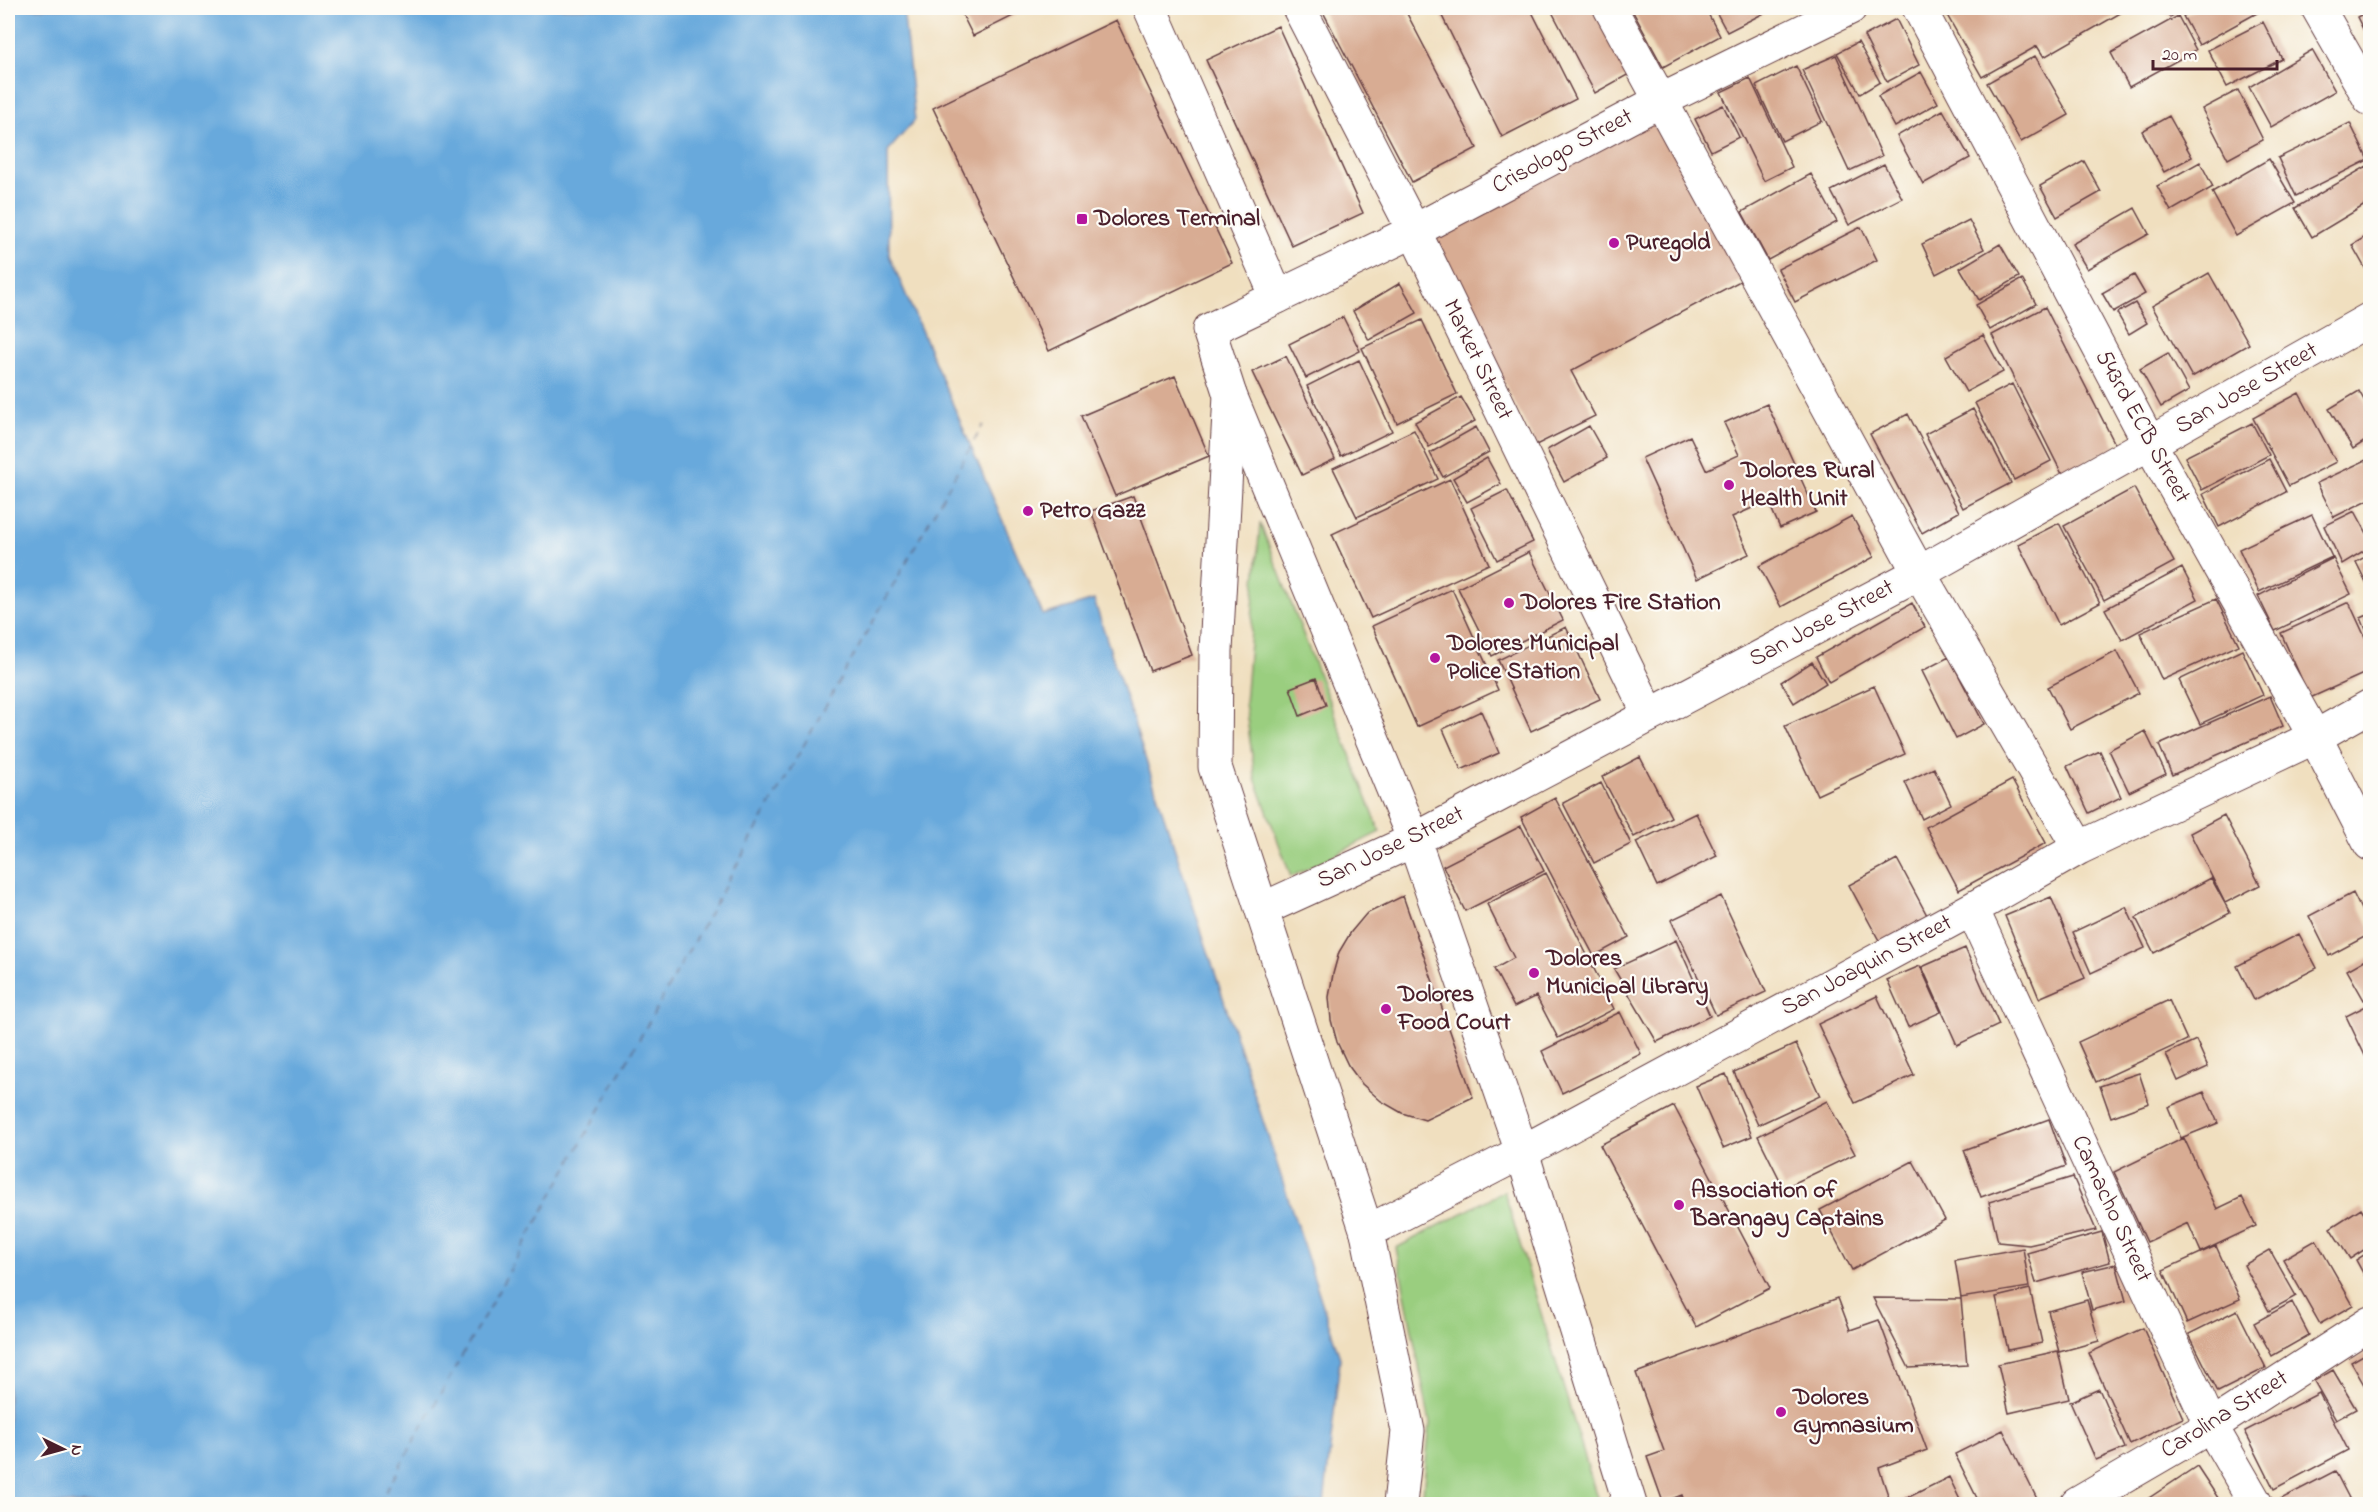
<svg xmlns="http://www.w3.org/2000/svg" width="2378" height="1512" viewBox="0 0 2378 1512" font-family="'Indie Flower',sans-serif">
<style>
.green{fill:#9ace7f;stroke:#727655;stroke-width:1.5}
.water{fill:#68a9dc;stroke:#596484;stroke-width:1.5}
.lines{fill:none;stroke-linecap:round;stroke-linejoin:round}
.ferry{stroke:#565672;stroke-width:1.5;stroke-dasharray:8 6;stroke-linecap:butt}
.building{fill:#d8ac93}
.minor-casing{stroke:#633c41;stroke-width:35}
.tertiary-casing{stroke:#633c41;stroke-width:35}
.minor{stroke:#fff;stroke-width:33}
.tertiary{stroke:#fff;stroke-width:33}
.poi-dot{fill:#b5179e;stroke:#fdfcf7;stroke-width:2}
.labels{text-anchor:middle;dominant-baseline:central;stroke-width:4.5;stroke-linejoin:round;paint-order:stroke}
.street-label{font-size:24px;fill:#4a1f2b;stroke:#fdfcf7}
.poi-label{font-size:24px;font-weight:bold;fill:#4a1f2b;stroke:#fdfcf7;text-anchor:start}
</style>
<rect width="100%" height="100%" fill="#fdfcf7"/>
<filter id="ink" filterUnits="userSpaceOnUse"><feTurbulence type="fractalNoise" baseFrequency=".0167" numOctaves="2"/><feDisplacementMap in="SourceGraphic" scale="12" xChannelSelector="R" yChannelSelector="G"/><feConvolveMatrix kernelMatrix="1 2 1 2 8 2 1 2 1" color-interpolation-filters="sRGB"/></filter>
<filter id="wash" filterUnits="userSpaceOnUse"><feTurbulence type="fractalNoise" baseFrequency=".008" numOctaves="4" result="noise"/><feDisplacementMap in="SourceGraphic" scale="24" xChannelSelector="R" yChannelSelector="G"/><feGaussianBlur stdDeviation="1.35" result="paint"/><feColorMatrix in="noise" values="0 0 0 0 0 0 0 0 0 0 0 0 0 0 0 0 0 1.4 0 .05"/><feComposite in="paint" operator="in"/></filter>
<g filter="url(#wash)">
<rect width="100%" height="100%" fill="#f0dfbf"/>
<path class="green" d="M1260,523L1380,832L1291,877L1255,778L1245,703Z
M1504,1191L1599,1504H1422L1430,1423L1396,1248Z"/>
<path class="water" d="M8,8H903L915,120L888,151L889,255L1043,615L1094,600L1340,1358L1324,1504H8Z"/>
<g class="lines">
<path class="ferry" d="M379,1504L983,425"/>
</g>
<g id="blocks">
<path class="building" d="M959,8H1029L973,36Z
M1321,8H1404L1477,148L1412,182Z
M1438,8H1530L1576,99L1502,137Z
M1550,8H1596L1631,73L1595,93Z
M1631,8H1705L1720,36L1663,67Z
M1714,8H1774L1727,32Z
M1943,8H2122L2124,11L2044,57L2037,46L1982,77Z
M2164,8H2185L2170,17Z
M2199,8H2266L2199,45L2183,16Z
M2370,10V43L2357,17Z
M2178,16L2196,50L2129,87L2111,53Z
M1896,19L1919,65L1887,82L1864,36Z
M1116,20L1232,263L1049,351L933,108Z
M2263,22L2282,59L2227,87L2208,50Z
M1278,26L1363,213L1292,246L1206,60Z
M1858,42L1880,82L1860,94L1837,53Z
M2312,50L2335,91L2271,127L2249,87Z
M1836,55L1882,156L1849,171L1802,70Z
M2035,56L2069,115L2021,142L1987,83Z
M1796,66L1822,121L1782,141L1756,86Z
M1921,72L1938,103L1895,127L1878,96Z
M1750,78L1792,167L1764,181L1721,92Z
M2238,90L2263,140L2228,159L2202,109Z
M1723,105L1739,137L1711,151L1695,119Z
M1943,110L1970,158L1923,184L1897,136Z
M1655,116L1742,280L1571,371L1595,416L1536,445L1429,235Z
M2169,116L2192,157L2164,172L2142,131Z
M2350,123L2368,160L2296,196L2278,158Z
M2269,159L2295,203L2236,236L2212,192Z
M2084,161L2101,192L2057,217L2040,186Z
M2200,162L2213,187L2171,211L2157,186Z
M1884,164L1902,198L1849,225L1831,191Z
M2367,166L2370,173V202L2312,237L2295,208Z
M1811,174L1837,222L1768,260L1742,212Z
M2135,208L2149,234L2087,269L2072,244Z
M1969,220L1984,249L1936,274L1922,244Z
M1861,227L1877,260L1795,302L1778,269Z
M2370,234V277L2352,245Z
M2000,244L2019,277L1979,300L1960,268Z
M2209,273L2249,344L2192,377L2152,306Z
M2134,275L2145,294L2113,312L2102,293Z
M2022,279L2036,304L1990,330L1976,305Z
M1400,283L1417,313L1369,340L1353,311Z
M2135,303L2147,323L2129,334L2117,313Z
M2045,307L2116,446L2062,474L1992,335Z
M1343,317L1360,351L1306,378L1289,344Z
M1422,320L1457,394L1397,423L1362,348Z
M1983,335L2003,372L1966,392L1946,356Z
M2168,353L2189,391L2161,407L2140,369Z
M1286,356L1335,459L1302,475L1252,372Z
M1359,360L1392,431L1341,456L1307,386Z
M1175,376L1209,456L1115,496L1081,416Z
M2012,384L2051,461L2014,480L1975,403Z
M2359,391L2370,411V438L2353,449L2329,409Z
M2299,393L2336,462L2289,486L2253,418Z
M1461,397L1475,421L1429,447L1415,422Z
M1767,404L1816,512L1780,528L1768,501L1732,517L1749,554L1697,579L1642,458L1690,436L1706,470L1739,455L1724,423Z
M1973,409L2011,483L1963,508L1925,434Z
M1908,414L1959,512L1922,533L1870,434Z
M2252,423L2269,455L2202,490L2185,457Z
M1589,426L1607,458L1564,482L1547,450Z
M1476,427L1489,452L1443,477L1430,453Z
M1414,430L1438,479L1357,517L1333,468Z
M1487,458L1501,484L1467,502L1453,478Z
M2269,459L2286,492L2219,527L2203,494Z
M2366,460L2370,469V499L2334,517L2317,483Z
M1450,479L1489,564L1371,618L1332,534Z
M2134,488L2174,562L2104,600L2064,526Z
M1507,490L1533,542L1497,560L1471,508Z
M1133,496L1192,655L1150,671L1091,511Z
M2355,511L2370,539V547L2342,564L2324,526Z
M2312,515L2332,557L2259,592L2239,549Z
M1852,516L1874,557L1781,607L1759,566Z
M2059,523L2100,603L2059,625L2018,544Z
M1529,552L1563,620L1492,656L1458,588Z
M2370,554V590L2356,562Z
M2333,558L2351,594L2275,631L2258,596Z
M2182,568L2198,599L2122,640L2105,609Z
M1452,589L1498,690L1417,727L1372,626Z
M2216,599L2239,645L2162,680L2140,633Z
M2349,602L2370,648V671L2310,698L2281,633Z
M1912,603L1925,627L1829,682L1816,657Z
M2370,614V639L2361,618Z
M1566,627L1600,699L1531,731L1498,660Z
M2242,650L2263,695L2200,724L2179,680Z
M2117,651L2139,693L2070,729L2048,687Z
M1949,657L1984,724L1956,739L1922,671Z
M1812,662L1826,683L1794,703L1781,682Z
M1316,678L1326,705L1300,716L1290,688Z
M1874,686L1905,754L1817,795L1785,726Z
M2270,696L2283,726L2172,775L2159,745Z
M1481,711L1499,753L1461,770L1443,729Z
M2145,731L2166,774L2129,792L2109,750Z
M2100,751L2121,797L2089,813L2067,766Z
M1640,757L1671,817L1634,837L1602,777Z
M1934,768L1951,804L1922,819L1905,782Z
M2012,780L2046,843L1959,890L1926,827Z
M1601,783L1631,844L1594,863L1563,803Z
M1555,798L1629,937L1594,956L1521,817Z
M1696,813L1717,856L1657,886L1636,842Z
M2224,815L2260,885L2225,903L2190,833Z
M1521,826L1544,871L1465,911L1443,866Z
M1897,859L1929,919L1881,944L1849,885Z
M1546,873L1614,1009L1558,1038L1536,996L1514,1007L1494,969L1514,958L1487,904Z
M2211,878L2230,913L2154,953L2136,918Z
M2353,893L2370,928V934L2329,956L2309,916Z
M1403,896L1473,1097L1425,1120L1402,1113L1381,1101L1362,1084L1348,1065L1337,1042L1331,1020L1329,997L1333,974L1339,952L1351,932L1366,914Z
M1721,896L1766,992L1716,1015L1671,920Z
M2051,897L2085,978L2039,998L2005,916Z
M2126,907L2145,948L2091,973L2073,932Z
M2299,934L2317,968L2254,1000L2237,966Z
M1676,940L1710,1016L1657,1042L1614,969Z
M1965,948L1999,1025L1957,1045L1922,967Z
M2370,957V997L2364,1000L2347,970Z
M1920,966L1941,1012L1908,1027L1887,980Z
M1877,996L1914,1075L1855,1103L1818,1024Z
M2169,1000L2187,1040L2096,1082L2078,1042Z
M2370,1004V1066L2346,1016Z
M1620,1012L1641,1054L1562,1093L1542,1051Z
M2196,1040L2208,1067L2178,1081L2166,1054Z
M1796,1044L1820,1096L1758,1125L1734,1072Z
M2139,1073L2149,1103L2111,1117L2100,1086Z
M1726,1074L1752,1136L1723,1148L1696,1086Z
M2204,1092L2218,1123L2181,1138L2168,1107Z
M1827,1101L1855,1154L1784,1188L1758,1136Z
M1674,1106L1770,1288L1696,1327L1600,1145Z
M2049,1119L2066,1166L1981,1197L1964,1150Z
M2184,1138L2217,1209L2242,1197L2256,1226L2201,1252L2188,1223L2147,1242L2114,1172Z
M1913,1161L1945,1220L1852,1270L1820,1210Z
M2073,1177L2096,1230L2029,1245L1998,1242L1989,1202Z
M2361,1208L2370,1222V1246L2350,1259L2330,1228Z
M2102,1232L2110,1262L2036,1283L2027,1253Z
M2316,1240L2353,1305L2320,1324L2283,1259Z
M2216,1246L2240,1299L2187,1323L2163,1270Z
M2023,1248L2029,1287L1961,1298L1955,1260Z
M2270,1250L2296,1296L2269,1311L2244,1265Z
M2370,1251V1286L2356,1260Z
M2116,1264L2126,1301L2092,1310L2082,1272Z
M2030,1289L2042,1343L2008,1350L1996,1297Z
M1838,1298L1850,1330L1879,1320L1927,1450L1879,1468L1889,1498L1871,1504H1685L1682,1495L1663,1502L1647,1457L1664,1451L1636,1373Z
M1873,1298L1961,1299L1967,1365L1909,1368Z
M2087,1300L2099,1341L2059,1352L2048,1311Z
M2292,1302L2309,1335L2272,1356L2254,1323Z
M2237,1310L2266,1368L2218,1392L2189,1334Z
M2143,1328L2183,1418L2130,1444L2089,1353Z
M2058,1351L2069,1399L2009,1413L1998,1364Z
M2370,1351V1395L2351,1362Z
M2333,1370L2356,1409L2336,1420L2314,1381Z
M2099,1389L2125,1448L2096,1460L2070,1402Z
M2319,1393L2348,1450L2274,1489L2245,1431Z
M2003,1430L2039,1503L2036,1504H1980L1955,1454Z
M2197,1466L2222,1504H2148L2146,1500Z
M2335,1471L2352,1504H2284L2281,1499Z
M1949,1477L1962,1504H1895Z"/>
</g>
</g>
<g filter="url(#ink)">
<use href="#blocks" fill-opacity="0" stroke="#633c41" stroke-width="1.5"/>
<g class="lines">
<defs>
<path id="minor" d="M1150,8L1277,297
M1299,8L1414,231L1649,714
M1610,8L1919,573L2079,848
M1919,8L2150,444L2315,737L2370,844
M2318,8L2370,99
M1230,395L1414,840L1522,1152L1630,1504
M1263,909L1414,840L1919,573L2370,319
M1972,909L2211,1426L2256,1504
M1367,1232L1522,1152L1972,909L2079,848L2315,737L2370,706
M2077,1504L2211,1426L2370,1323"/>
<path id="tertiary" d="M1400,1504L1408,1431L1367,1232L1215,767L1216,651L1230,395L1209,330L1414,231L1660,101L1850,8"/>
</defs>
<use href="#minor" class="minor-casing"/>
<use href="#tertiary" class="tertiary-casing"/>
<use href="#minor" class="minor"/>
<use href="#tertiary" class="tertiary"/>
</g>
</g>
<g class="poi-dot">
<rect x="1076" y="213" width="12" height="12" rx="3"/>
<circle cx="1614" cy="243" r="6"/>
<circle cx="1729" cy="485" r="6"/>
<circle cx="1028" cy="511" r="6"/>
<circle cx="1509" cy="603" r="6"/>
<circle cx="1435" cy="658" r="6"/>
<circle cx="1534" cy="973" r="6"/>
<circle cx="1386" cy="1009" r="6"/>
<circle cx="1679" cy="1205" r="6"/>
<circle cx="1781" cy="1412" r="6"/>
</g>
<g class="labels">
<g class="street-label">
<text transform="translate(1563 152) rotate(-28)">Crisologo Street</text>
<text transform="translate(1477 360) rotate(64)">Market Street</text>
<text transform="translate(2247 389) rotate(-30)">San Jose Street</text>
<text transform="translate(2142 427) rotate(61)">543rd ECB Street</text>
<text transform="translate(1822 624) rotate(-28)">San Jose Street</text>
<text transform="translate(1391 848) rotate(-26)">San Jose Street</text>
<text transform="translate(1867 966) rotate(-28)">San Joaquin Street</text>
<text transform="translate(2111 1209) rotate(65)">Camacho Street</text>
<text transform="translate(2225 1415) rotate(-32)">Carolina Street</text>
</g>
<g class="poi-label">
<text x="1094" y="219">Dolores Terminal</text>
<text x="1626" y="243">Puregold</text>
<text x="1741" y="471">Dolores Rural<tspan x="1741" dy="28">Health Unit</tspan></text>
<text x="1040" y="511">Petro Gazz</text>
<text x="1521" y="603">Dolores Fire Station</text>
<text x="1447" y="644">Dolores Municipal<tspan x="1447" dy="28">Police Station</tspan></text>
<text x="1546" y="959">Dolores<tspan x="1546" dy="28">Municipal Library</tspan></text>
<text x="1398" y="995">Dolores<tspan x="1398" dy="28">Food Court</tspan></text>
<text x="1691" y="1191">Association of<tspan x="1691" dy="28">Barangay Captains</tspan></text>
<text x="1793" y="1398">Dolores<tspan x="1793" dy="28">Gymnasium</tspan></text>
</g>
</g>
<rect width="2378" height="1512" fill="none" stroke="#fdfcf7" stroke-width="30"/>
<g transform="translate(63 1449) rotate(95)" stroke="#fdfcf7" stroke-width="4.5" paint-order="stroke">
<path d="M0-4.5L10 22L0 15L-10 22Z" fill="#4a1f2b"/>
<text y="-9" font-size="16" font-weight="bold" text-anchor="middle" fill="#4a1f2b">N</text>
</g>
<path d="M2153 60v9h124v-9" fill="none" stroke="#4a1f2b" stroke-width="3"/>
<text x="2162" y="60" font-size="18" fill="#4a1f2b" stroke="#fdfcf7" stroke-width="4.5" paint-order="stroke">20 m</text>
</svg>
